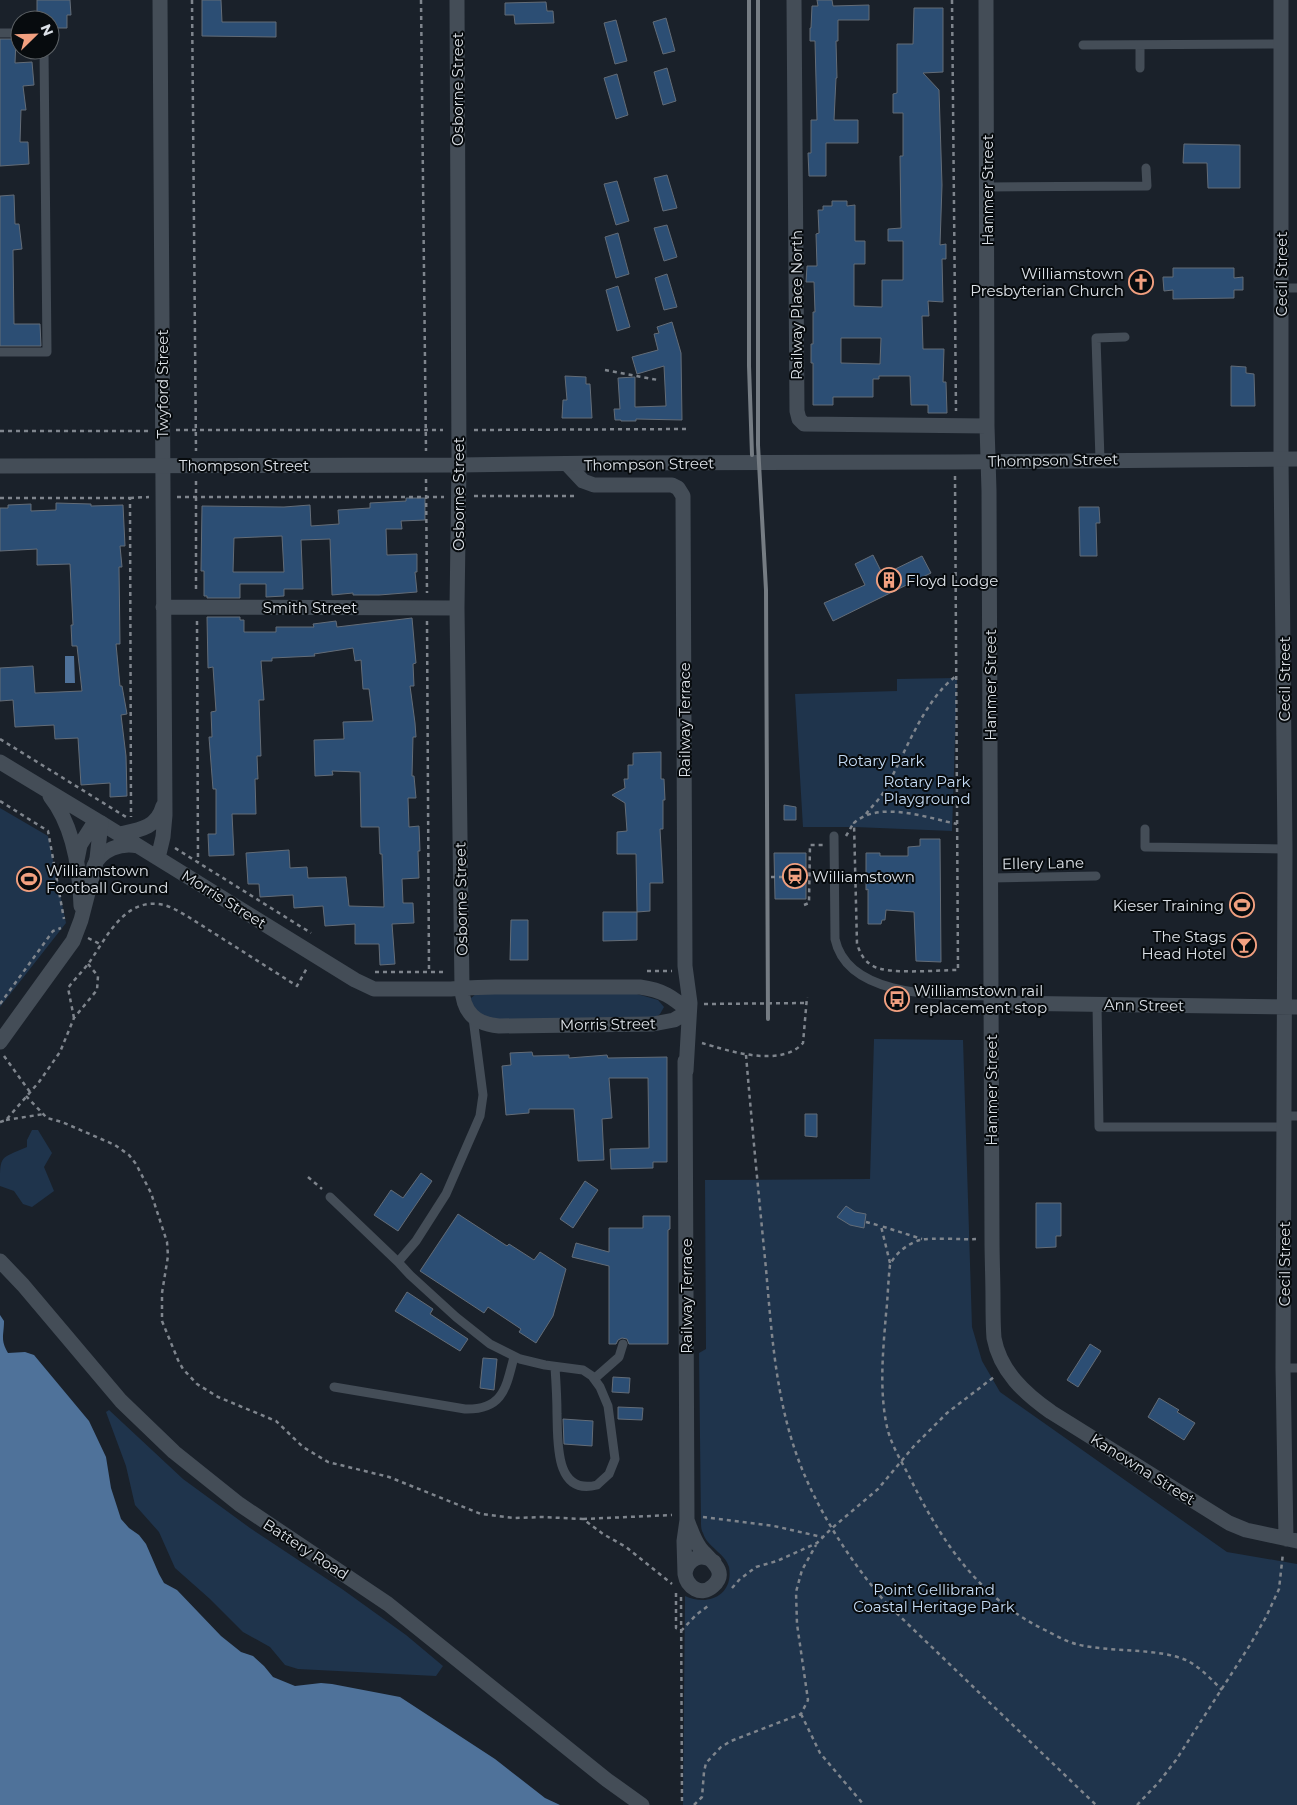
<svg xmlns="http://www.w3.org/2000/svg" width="1297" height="1805" viewBox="0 0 1297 1805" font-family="Montserrat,sans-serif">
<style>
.green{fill:#1f344c}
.water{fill:#4f729a}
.building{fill:#2c4e74;stroke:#636c77;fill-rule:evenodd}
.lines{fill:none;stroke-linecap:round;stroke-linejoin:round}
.path{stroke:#7f858d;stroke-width:2.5;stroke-dasharray:4 4;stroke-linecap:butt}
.service{stroke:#444d57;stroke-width:9}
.minor{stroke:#444d57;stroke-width:15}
.tertiary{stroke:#444d57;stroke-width:15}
.rail{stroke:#757c83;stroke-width:4}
.labels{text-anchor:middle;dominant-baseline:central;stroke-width:4;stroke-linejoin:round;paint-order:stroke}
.street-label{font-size:15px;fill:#dce1e7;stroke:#070b0e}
.poi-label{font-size:15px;fill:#dce1e7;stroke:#070b0e;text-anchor:start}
.park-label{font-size:15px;fill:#c5dbf4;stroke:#070b0e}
</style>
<rect width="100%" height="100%" fill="#1a212a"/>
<path class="green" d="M957,678L952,831L855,827H803L795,694L897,691V679Z
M0,808L48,836L66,923L0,1007Z
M476,994H637L658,1000L664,1007L660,1014L656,1017L504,1021C490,1018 473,1016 471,998Z
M874,1039L963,1040L972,1327L982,1361L1000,1392L1227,1552L1297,1564V1805H683L685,1596C708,1607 734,1595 729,1567C725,1553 707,1547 703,1533C701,1530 701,1525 701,1522L699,1353L706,1349L705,1180L870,1179Z
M32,1130H38L52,1153L44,1167L54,1191L32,1207L23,1204L14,1191L0,1186C0,1154 0,1159 27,1147V1140Z
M109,1410L183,1479L250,1528L342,1589L406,1635L443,1666L436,1676L298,1669L285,1665L270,1647L243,1632L210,1599L175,1568L159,1532L135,1505L126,1466L106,1412Z"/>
<path class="water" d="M65,656H74L75,683H65Z
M0,1315L4,1321C4,1336 0,1339 8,1353L25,1352L34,1355L89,1421L106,1457L111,1488L121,1519L129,1528L139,1535L146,1544L159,1574L164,1583L177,1590L221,1636L241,1652L253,1656L264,1666L273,1677L295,1686L321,1683L332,1684L400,1697L495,1759L545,1798L560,1805H0Z"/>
<path class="building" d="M37,0H70L71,15H67V28H50V20H37Z
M202,0H221L222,22H276V37L202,36Z
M817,0H832L833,6L869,5V20H838V41H836L837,78H836L834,120H858V143H826V176H809L808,153H811V120H817L815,41H810V28H811L812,6H818Z
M546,2L547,11H553L554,23L515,24L514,15H505V3Z
M914,8H943V72L923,73L939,90L942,185L940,245L946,244V259H942L943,302L928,301L929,316H922L923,349H944L943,382H946L947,413H928V405H911L910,376H879V379H873V397H833V405H813V363H811V344H813V312H815L814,282H806L807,266H817L816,234L819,233L818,210H823V206H832V201H847V206L855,205V241H865V264H854V306L882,307V280H903V241H888V229L901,228L900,156H903V113H893V94L897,93V44H913ZM841,338H881L880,364L841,363Z
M666,18L675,51L663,54L653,22Z
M616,20L627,61L615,64L604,23Z
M0,39H16L15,63L32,62L34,85L23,86L26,110H21L20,142H28L29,164L0,166Z
M667,68L676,101L663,105L654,72Z
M617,74L628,115L616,119L604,78Z
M1184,144L1240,145V188H1208L1207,163H1183Z
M667,175L677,208L663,211L654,178Z
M617,181L629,221L616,225L604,184Z
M14,195L15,224H19L22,249L13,250L14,324H40L41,346H0V196Z
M667,225L677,257L664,261L654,228Z
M618,233L629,274L616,278L605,237Z
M1173,268H1234V278L1243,277V290H1234V298L1173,299V290L1164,291L1163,279V277H1173Z
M667,274L677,307L664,310L655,278Z
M618,286L630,327L617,331L606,290Z
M672,322L681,353L682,420L636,419V421H621V420H615L614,409H620L618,378L635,377V407L666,406L664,366L637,374L632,357L658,350L654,334L659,333L657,327Z
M1231,366L1246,367V373L1254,374L1255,406H1231Z
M565,376L586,377V384H590L592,418H562L563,400H567Z
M406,498H425V520L401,521L402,529H386L387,555L417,554V572H415L417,592L379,595H353V593L332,595L330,539L301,540L303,589H284V596L266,597V584H240V598H207V596H204V571H201L202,506L284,507L310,505L311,526L339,524L338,510L370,508V503L406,501ZM282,536L284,572H233L234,538Z
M56,503L91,504V506L123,505L125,546H120L122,567H119L120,644H116L120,686H122L127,714L121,715L126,756L127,796L110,797V783L81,785L78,738L55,739L54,725L15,727L13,700L0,701V668L33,666L35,693L82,691L77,646H72L71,625H73L70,564L37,565V549L0,551V508H8V505L31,504V511L56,510Z
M1079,507H1099L1100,523H1096L1097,556H1080Z
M873,555L883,575L922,556L931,573L833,621L824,603L865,585L855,564Z
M207,617H240V620H244V632H276V627H314L313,624L336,621L337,627L412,618L416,663L413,664L414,686H410L415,723L416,737H413L412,776H414L416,798H408L409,827L419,826L420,851H418L419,878L402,879L403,903H413L414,923L392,924L395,964L380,965L379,944H355V924L325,926L323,906L294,908L293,895L260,897L259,884H248L246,853L289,850L290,868L307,867L308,878L346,877L349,906L384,907L382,854H380L379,827H361L360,772L332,771L333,775L315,776L314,740L344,739L343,722L373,721L369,689H363L361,660L355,661L353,648L314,654L315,656L272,658V661H261L264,700H259L261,756H257L258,779H255L256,814H232L234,855L209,856L208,834H216V789H213L209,737H212L211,712L216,711L213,667L208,668Z
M661,752V779H664L665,800H663V829H660L663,883H650V911L637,912L636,854H617V832L627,831L625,803L612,795L625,788L624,779H628V765H633V753Z
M784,805L796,807V820H784Z
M920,839H940L941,962L916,961L914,912L886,910L885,920H882L881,924H868V889L866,890V853H880V856H908V847L920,846Z
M774,853H806V899H775Z
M603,912H637V940L603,941Z
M511,920H528V960H510Z
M532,1052L533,1056L569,1055V1058L607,1055L608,1058L667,1057V1162H653V1168L611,1169L610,1149L649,1148L648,1078H609L612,1118L602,1119L604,1160L578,1161L574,1109H529V1113L506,1115L502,1066L511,1065L510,1053Z
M805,1114H817V1137L805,1136Z
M421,1173L432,1181L398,1231L374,1215L391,1190L403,1198Z
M585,1181L598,1190L573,1228L560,1219Z
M1036,1203H1061V1236H1056V1247L1036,1248Z
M846,1206L855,1212L866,1214L864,1228L850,1225L837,1217Z
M458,1214L507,1246L509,1244L534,1260L540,1252L566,1269L553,1316L536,1343L519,1332L521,1329L488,1307L484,1313L420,1271Z
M643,1216H670V1229L668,1230V1344H629L627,1339L622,1338L618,1340L616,1344H609V1266L572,1257L576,1243L609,1252V1228H643Z
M407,1292L433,1309L430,1314L468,1339L460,1351L395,1311Z
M1090,1344L1101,1351L1078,1387L1067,1380Z
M483,1358L497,1359L494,1390L480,1388Z
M613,1377L630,1378L629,1393L612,1392Z
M1159,1398L1179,1410L1177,1412L1195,1423L1184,1440L1148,1417Z
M618,1407L643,1408L642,1420L618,1419Z
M563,1419L593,1421L592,1446L564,1444Z"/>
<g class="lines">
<path class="path" d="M192,0L196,451
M421,0L426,451
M952,0L956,411
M605,370L658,380
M176,430H443
M474,430L689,429
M0,431H148
M955,476L958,970C939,970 888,975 873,966C864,961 860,953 857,944L854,823C879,800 928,818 957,824
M426,479L427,593
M196,481V593
M474,496H576
M177,497H444
M0,498H130L131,817
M130,498L149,497
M197,621L198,862
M427,621L429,972
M0,739L126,817
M0,801L48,831L64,919
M866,814C872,806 880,799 885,790C905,754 923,701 956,676
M846,836L853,824
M175,848L311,933
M771,877H809
M804,905L809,903L810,845H823
M88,938L100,944
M647,971H672
M375,972H447
M0,1004L53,931L61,928
M704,1004L808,1003
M74,1018L68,988C74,980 81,973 88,964C105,941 122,900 158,904C169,905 178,911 187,916L297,986L307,968
M702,1043C729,1051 781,1068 803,1043L807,997
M746,1055C752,1126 759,1198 766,1269C772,1337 776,1405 802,1469C822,1518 852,1563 886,1603L1096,1805
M4,1056L30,1092
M26,1096L47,1118L62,1122L115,1145L129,1155L136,1164L151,1193L167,1242L168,1256L162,1293V1321L178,1360L183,1369L197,1384L218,1397L276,1421L303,1447L328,1462L389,1477L481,1514L514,1518L543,1517L583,1519L603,1534L626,1547L672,1584
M6,1120L44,1114
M0,1122L6,1120L39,1082L60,1052L74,1018L97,990L98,976L88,964
M308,1177L322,1189
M866,1222L881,1226
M976,1239C963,1240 931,1237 920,1240C909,1243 895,1253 890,1265C888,1281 888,1297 886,1314C883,1351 879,1390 887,1427C891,1445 902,1462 910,1478C942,1542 979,1598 1045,1630C1055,1635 1065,1641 1076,1644C1110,1653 1158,1647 1188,1661C1201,1668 1212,1680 1222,1690
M890,1263L881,1226L922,1239
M703,1517L774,1526L822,1537
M583,1519L672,1515
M732,1588L740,1579L756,1567L777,1561L817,1543L831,1529L878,1489L914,1446L947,1413L994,1377
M676,1593V1628L681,1629
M681,1597L682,1805
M681,1631L696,1615L708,1606
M801,1714L820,1753L864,1805
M694,1805L702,1797L704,1772L706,1763L721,1747L731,1741L801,1714L808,1700L797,1624L796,1592L802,1570L816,1545
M1137,1805L1159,1782L1176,1760L1250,1645L1266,1617L1279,1589L1283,1553"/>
<path class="service" d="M0,33H20
M1083,45L1282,44
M1140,45V68
M988,187L1147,186L1146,168
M1281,288H1297
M0,352H47L44,50
M1100,460L1096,338L1125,337
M1145,829V847L1285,849
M834,836L835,939C848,999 944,995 991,996
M991,878L1096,876
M1097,1004L1099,1127H1284
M473,1018L483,1095L480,1116L446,1194L416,1241L398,1262L410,1275L456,1317L490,1344L520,1359L545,1365L583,1370L592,1376L600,1387L608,1406L615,1459L609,1474L597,1485C554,1496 558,1440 557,1414C557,1398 556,1382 555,1367
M1284,1116H1297
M330,1197L398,1262
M1283,1368H1297
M594,1379L619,1357L623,1344
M334,1387L465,1409C503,1410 506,1388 514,1357"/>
<path class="minor" d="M794,0L797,411L799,419L804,424L987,426
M986,0L987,426L989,491L992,1239C992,1259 993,1279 993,1300C993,1313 993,1326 994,1338C1000,1371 1025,1394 1051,1412L1229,1523L1246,1530L1297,1541
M1281,0V459L1285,849L1283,1368L1286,1539
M568,465L583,481L594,485H672L678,488L683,496L685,966L690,1003L686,1071
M163,607L457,608
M101,823L355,980L374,989H451C466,988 480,987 495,987H640C663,990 672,997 689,1011L674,1020L653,1024L499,1026C475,1024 463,1012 462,988L457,608L459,465
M120,834C139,830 157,828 163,806
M158,858L163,837L165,815L160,0
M94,866C101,850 121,842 138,846
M991,1003L1297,1007
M687,1520C691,1530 694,1540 700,1548C708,1559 730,1571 713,1586C701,1597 687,1587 685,1574C687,1558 702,1552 714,1562
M685,1574L684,1541L687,1520L685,1061"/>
<path class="tertiary" d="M457,0L459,465
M0,466L459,465L604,463L955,462L1297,459
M0,762L101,823L97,858L81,920L73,941L0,1042
M50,796C73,825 80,870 81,906
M77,860L80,845L96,820
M0,1261L23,1285L121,1401L174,1452L239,1504L388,1604L607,1780L642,1805"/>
<path class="rail" d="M749,0V366L752,455
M758,0V445L766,590L768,1019"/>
</g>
<defs>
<symbol id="church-ring" viewBox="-11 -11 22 22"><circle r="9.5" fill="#070b0e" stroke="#f2a080" stroke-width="1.5"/><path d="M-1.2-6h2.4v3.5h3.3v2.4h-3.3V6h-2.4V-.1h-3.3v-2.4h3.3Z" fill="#f2a080"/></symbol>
<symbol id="building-ring" viewBox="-11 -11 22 22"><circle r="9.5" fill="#070b0e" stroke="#f2a080" stroke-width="1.5"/><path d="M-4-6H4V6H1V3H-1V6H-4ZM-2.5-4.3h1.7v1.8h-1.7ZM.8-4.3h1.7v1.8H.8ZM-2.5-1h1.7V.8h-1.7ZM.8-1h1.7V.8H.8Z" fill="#f2a080"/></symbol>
<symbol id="station-ring" viewBox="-11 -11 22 22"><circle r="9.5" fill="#070b0e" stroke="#f2a080" stroke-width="1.5"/><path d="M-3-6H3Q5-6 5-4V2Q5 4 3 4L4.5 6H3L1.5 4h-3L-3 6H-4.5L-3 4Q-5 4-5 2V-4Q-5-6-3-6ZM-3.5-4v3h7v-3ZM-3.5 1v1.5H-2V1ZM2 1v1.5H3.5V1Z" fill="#f2a080"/></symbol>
<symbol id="stadium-ring" viewBox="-11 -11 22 22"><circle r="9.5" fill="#070b0e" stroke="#f2a080" stroke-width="1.5"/><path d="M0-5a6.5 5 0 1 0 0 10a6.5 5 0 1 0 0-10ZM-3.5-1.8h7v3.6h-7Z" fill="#f2a080"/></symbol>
<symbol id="bar-ring" viewBox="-11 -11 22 22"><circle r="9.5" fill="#070b0e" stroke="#f2a080" stroke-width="1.5"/><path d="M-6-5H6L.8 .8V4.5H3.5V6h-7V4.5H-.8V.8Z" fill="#f2a080"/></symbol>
<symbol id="bus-ring" viewBox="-11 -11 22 22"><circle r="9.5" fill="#070b0e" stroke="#f2a080" stroke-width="1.5"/><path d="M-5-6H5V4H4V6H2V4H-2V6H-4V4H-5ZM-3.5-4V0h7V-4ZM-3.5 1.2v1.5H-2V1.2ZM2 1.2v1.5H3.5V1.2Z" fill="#f2a080"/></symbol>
</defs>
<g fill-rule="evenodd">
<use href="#church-ring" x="1127" y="268" width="28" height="28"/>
<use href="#building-ring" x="875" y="566" width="28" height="28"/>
<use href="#station-ring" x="781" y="862" width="28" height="28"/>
<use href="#stadium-ring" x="15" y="865" width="28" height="28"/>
<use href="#stadium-ring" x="1228" y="891" width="28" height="28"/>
<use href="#bar-ring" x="1230" y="931" width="28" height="28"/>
<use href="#bus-ring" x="883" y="985" width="28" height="28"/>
</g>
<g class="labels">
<g class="street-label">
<text transform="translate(457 89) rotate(-90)">Osborne Street</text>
<text transform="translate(987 190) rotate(-90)">Hanmer Street</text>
<text transform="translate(1281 274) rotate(-90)">Cecil Street</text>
<text transform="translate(796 305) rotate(-90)">Railway Place North</text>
<text transform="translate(162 384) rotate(-90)">Twyford Street</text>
<text transform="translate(1053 460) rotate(-1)">Thompson Street</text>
<text transform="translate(649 464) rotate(-1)">Thompson Street</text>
<text x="244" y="465">Thompson Street</text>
<text transform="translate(458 494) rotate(-90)">Osborne Street</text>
<text x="310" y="607">Smith Street</text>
<text transform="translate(1284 679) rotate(-90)">Cecil Street</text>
<text transform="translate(990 685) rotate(-90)">Hanmer Street</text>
<text transform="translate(684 720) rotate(-90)">Railway Terrace</text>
<text transform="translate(1043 863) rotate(-1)">Ellery Lane</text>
<text transform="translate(224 899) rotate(32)">Morris Street</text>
<text transform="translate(461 899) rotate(-91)">Osborne Street</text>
<text transform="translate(1144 1005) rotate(1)">Ann Street</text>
<text transform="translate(608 1024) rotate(-1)">Morris Street</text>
<text transform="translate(991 1090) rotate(-90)">Hanmer Street</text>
<text transform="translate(1284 1264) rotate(-90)">Cecil Street</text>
<text transform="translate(686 1296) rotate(-90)">Railway Terrace</text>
<text transform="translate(1143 1469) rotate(32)">Kanowna Street</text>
<text transform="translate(306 1549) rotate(33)">Battery Road</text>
</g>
<g class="poi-label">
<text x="1124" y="273" text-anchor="end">Williamstown<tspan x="1124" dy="17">Presbyterian Church</tspan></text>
<text x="906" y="580">Floyd Lodge</text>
<text x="46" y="870">Williamstown<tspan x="46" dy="17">Football Ground</tspan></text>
<text x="812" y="876">Williamstown</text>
<text x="1224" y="905" text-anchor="end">Kieser Training</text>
<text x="1226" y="936" text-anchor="end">The Stags<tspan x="1226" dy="17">Head Hotel</tspan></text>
<text x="914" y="990">Williamstown rail<tspan x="914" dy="17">replacement stop</tspan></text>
</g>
<g class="park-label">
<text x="881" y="760">Rotary Park</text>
<text x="927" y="781">Rotary Park<tspan x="927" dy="17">Playground</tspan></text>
<text x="934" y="1589">Point Gellibrand<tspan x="934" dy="17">Coastal Heritage Park</tspan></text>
</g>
</g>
<g transform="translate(35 35) rotate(67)"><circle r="24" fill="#070b0e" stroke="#5c6165"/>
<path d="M0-4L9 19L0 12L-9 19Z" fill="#f2a080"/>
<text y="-8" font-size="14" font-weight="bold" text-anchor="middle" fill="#dce1e7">N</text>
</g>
</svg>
